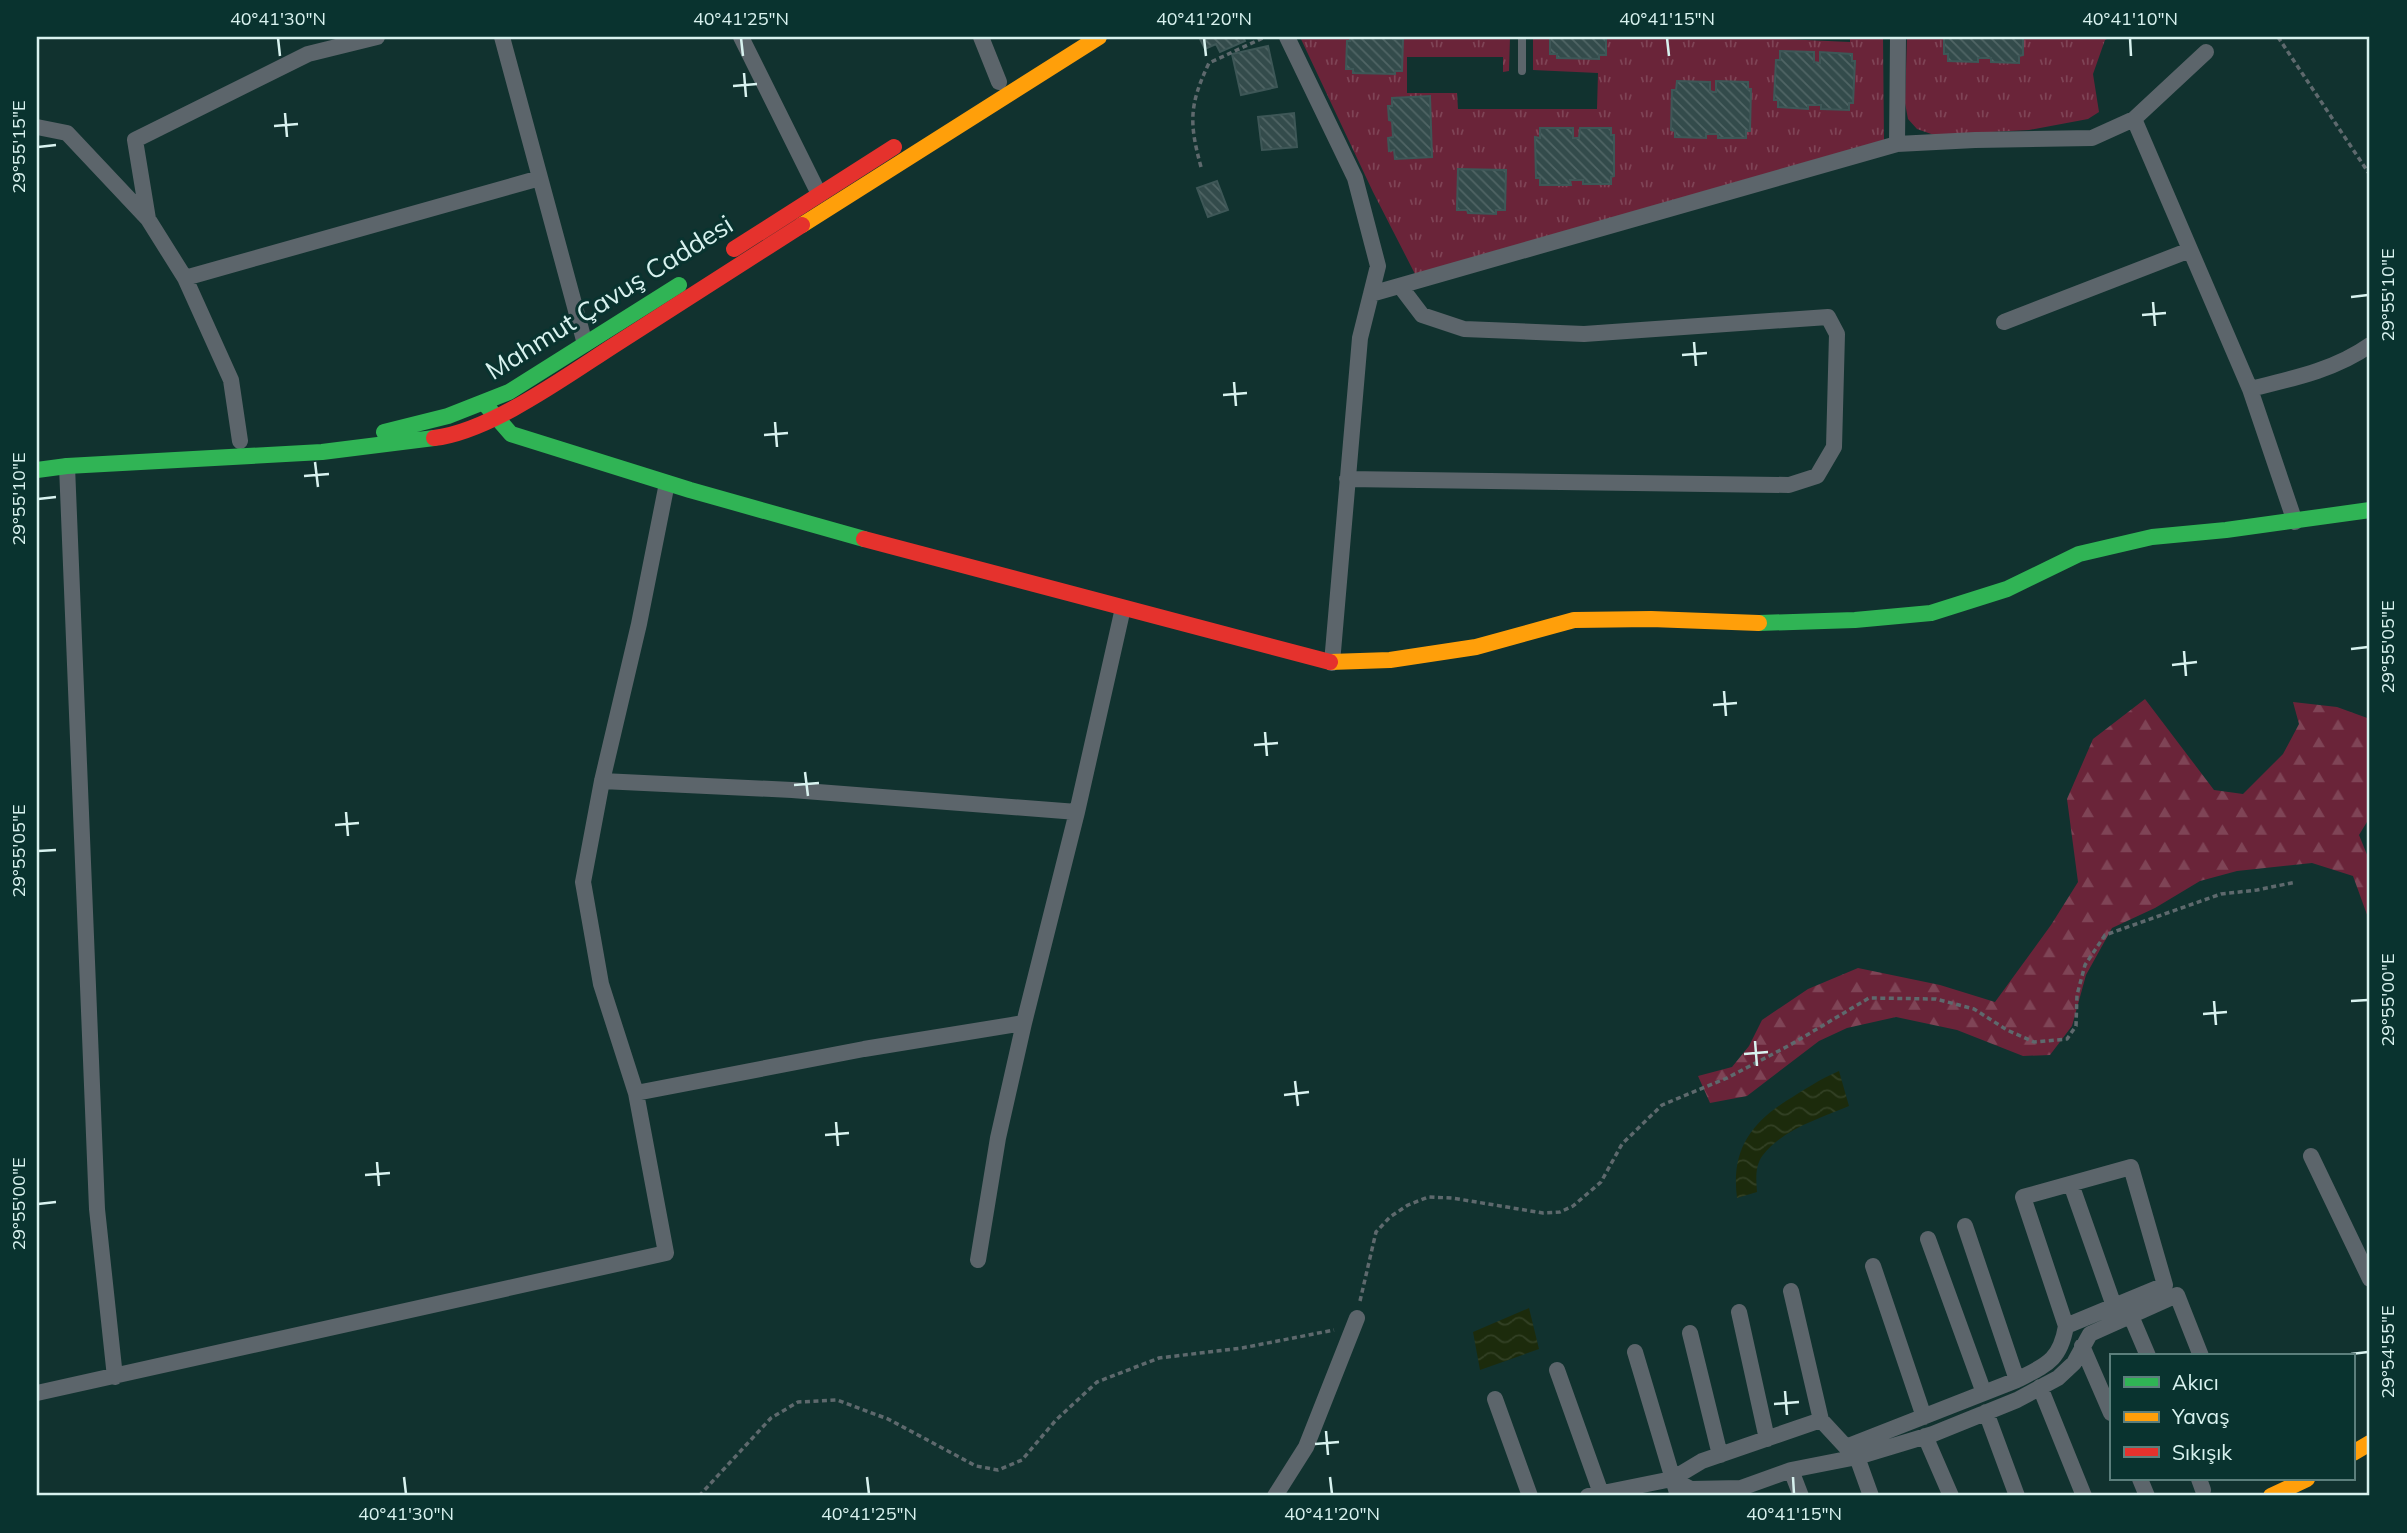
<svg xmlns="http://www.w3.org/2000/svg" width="2407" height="1533" viewBox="0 0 2407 1533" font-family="Mulish,sans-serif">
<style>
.grass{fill:url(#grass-tufts)}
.forest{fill:url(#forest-firs)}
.water{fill:url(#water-waves)}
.building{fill:url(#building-back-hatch);stroke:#3e5757;stroke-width:2}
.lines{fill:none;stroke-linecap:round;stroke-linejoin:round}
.path{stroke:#5e696d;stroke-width:3.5;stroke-dasharray:5 3.5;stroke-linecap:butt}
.lane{stroke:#5c656b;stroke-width:8}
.street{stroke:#5c656b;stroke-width:16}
.fast{stroke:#30b455;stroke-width:16}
.slow{stroke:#ff9f0a;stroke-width:16}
.jam{stroke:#e5322d;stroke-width:16}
.ticks{fill:none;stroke:#d8f2ef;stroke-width:2.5}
.labels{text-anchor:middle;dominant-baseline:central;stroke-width:6;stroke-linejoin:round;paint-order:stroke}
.street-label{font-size:26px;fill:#d8f2ef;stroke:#09332f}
.neatline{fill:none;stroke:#d8f2ef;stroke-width:2.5}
.ticks-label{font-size:18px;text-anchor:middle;fill:#d8f2ef}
</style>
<defs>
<pattern id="grass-tufts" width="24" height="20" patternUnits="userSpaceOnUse" patternTransform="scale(1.75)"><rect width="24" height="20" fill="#6a2439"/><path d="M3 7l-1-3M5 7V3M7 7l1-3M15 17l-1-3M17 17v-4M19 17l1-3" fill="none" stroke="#7f4456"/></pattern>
<pattern id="forest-firs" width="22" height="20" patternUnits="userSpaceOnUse" patternTransform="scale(1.75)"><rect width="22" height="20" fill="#6a2439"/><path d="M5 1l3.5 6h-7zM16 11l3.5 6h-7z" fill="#7f4456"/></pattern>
<pattern id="water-waves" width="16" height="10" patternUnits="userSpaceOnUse" patternTransform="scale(1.75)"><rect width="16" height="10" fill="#1c2b0c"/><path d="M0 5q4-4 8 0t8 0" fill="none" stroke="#324024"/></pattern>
<pattern id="building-back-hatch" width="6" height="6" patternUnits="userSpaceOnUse" patternTransform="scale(1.75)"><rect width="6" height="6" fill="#334b4b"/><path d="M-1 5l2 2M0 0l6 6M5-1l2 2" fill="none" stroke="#506565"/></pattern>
</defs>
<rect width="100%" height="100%" fill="#11322f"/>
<path class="grass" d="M1300,37H1510L1509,71L1503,72V57H1407V93H1457L1458,109H1597L1598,73L1533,70V37H1737L1850,42V37H1883L1884,140L1415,274L1373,192Z
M1907,37H2111L2105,40L2093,74L2099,112L2088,119L2029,130L1934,135L1917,129L1908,119L1905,103Z"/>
<path class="forest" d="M2145,699L2214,790L2243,794L2283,754L2299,724L2293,702L2337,707L2370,719V817L2359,835L2370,862V923L2353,876L2312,863L2237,871L2200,881L2155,908L2112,928L2086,975L2072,1026L2050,1055L2023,1056L1957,1030L1896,1017L1847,1028L1819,1041L1747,1096L1710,1103L1698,1076L1732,1067L1749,1046L1762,1020L1808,989L1858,968L1940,985L1995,1002L2051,925L2078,882L2067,799L2093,739Z"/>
<path class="water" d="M1839,1071L1849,1106C1821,1118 1783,1129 1763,1155C1755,1165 1756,1179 1757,1192L1737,1198C1731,1152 1749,1125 1786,1101C1804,1090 1820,1079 1839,1071Z
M1529,1308L1539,1349L1480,1370L1473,1332Z"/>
<path class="building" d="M1199,37H1243L1245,41L1220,52L1216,44L1205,49Z
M1350,37H1393V39H1403L1402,71H1395V74L1353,73V69H1346L1347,41H1350Z
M1550,37H1606V55H1599V59L1557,58V54H1550Z
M1944,37H2023V55L2019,56V63L1991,62V58H1978V62L1948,61V54H1944Z
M1268,46L1277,87L1241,95L1232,54Z
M1780,51L1814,52V62L1820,63V52L1852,54V61H1855L1853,103H1849V110L1821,109V105H1808V109L1778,107V100H1774L1776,60H1780Z
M1677,81L1710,82V91L1713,92H1716V81L1748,82V89H1751L1750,131H1746V138H1718V134H1706V138L1675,137V131L1671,130L1672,90H1676Z
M1430,96L1432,157L1395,159L1394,150L1389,151L1388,138L1393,137L1392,121L1389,120L1388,106H1392V98Z
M1294,113L1297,147L1262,150L1258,117Z
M1540,128H1573V138H1579L1580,128H1611V135H1614V176L1611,177V184H1583V180H1570L1571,185H1540V178H1536L1535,137L1540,138Z
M1458,169L1506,170L1505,210H1496V214L1468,213L1467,210H1457Z
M1217,181L1228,210L1208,217L1197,188Z"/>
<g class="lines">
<path class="path" d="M2278,37L2370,175
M1201,167C1189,123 1189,105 1209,63L1265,37
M1360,1301L1376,1232L1390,1217L1408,1205L1428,1197L1452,1198L1543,1213L1560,1212L1573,1206L1601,1182L1622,1144L1662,1105L1727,1078L1790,1045L1869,998L1936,999L1974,1009L2007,1030L2034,1042L2067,1039L2076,1026L2077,995L2085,965L2105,935L2221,894L2257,890L2296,882
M699,1496L771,1418L798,1402L837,1400L888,1419L976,1466L998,1470L1022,1460L1056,1420L1097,1382L1159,1358L1242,1348L1334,1330"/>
<path class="lane" d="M1522,71V37"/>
<path class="street" d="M502,37L585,344
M741,37L819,194
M981,37L999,82
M1287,37L1355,178L1378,266L1360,338L1332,663
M2134,119L2250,389L2295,522
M37,127L67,133L148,219L185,278L231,380L240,441
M1897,144L1898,37
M148,219L135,140L308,54L377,37
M185,278L540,178
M1371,294L1897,144L1975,140L2092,138L2134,119L2206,52
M2004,322L2190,250
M2250,389C2291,379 2335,370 2370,345
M67,466L97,1209L115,1377
M1347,479L1789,485L1817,476L1834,447L1837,334L1828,317L1584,334L1464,329L1422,315L1400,286
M667,483L639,624L602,781L583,882L601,984L636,1093L864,1049L1024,1023
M602,781L792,790L1077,812
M2311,1156L2370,1279
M2071,1184L2114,1306
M1965,1226L2017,1380
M1928,1239L1984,1393
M978,1260L998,1138L1024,1023L1077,812L1123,608
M1873,1266L1924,1417
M1791,1291L1821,1420
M1739,1312L1767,1439
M2131,1316L2148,1356
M1690,1333L1720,1455
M2082,1346L2111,1413
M1635,1352L1678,1496
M1557,1370L1602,1496
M2040,1387L2084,1496
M37,1393L666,1253L636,1093
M1495,1399L1530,1496
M1986,1412L2017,1496
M1925,1436L1951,1496
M1857,1457L1871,1496
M1791,1470L1801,1496
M1672,1479L1691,1489L1741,1488L1791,1470L1857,1457L1933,1434L2017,1400L2058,1378L2074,1363L2090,1334L2177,1295L2201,1356
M2140,1479L2147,1496
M2199,1479L2203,1490
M1275,1496L1306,1447L1357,1318
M1588,1496L1672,1479L1702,1461L1821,1420L1846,1447L2017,1380C2046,1365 2060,1361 2066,1326L2165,1285L2131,1167L2023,1197L2066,1326"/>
<path class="fast" d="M484,403L511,434L690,490L864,539
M384,432L448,416L509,392L679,285
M37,470L67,466L322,452L434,438
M1759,623L1855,620L1931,613L2007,589L2079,554L2152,537L2226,530L2370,510"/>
<path class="slow" d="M802,225L1099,37
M1330,662L1390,660L1476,647L1574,620L1651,619L1759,623
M2353,1453L2370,1443
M2271,1496L2307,1479"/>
<path class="jam" d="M734,249L894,147
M434,438C489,432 565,377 613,346C676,306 739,266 802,225
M864,539L1330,662"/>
</g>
<path class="ticks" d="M278,38L280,56M741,38L743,56M1204,38L1206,56M1667,38L1669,56M2130,38L2131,56M744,73L746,97M733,86L757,84M285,113L287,137M274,126L298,124M38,147L56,145M2351,297L2368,295M2153,302L2155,326M2142,315L2166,313M1694,342L1696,366M1682,355L1707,353M1234,382L1236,406M1223,395L1247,393M775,422L777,447M764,435L788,433M315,462L318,487M304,476L329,474M38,499L56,497M2351,649L2368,647M2184,651L2186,676M2172,665L2197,662M1724,691L1726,716M1713,705L1737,703M1265,732L1267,756M1254,745L1278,743M805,772L808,796M794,785L819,783M346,812L348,836M335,825L359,823M38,851L56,850M2214,1001L2216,1025M2351,1001L2368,1000M2203,1014L2227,1012M1755,1041L1757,1066M1744,1054L1768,1052M1295,1081L1298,1106M1284,1095L1309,1092M836,1122L838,1146M825,1135L849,1133M377,1162L379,1186M365,1175L390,1173M38,1204L56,1202M2351,1354L2368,1352M1785,1391L1787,1415M1774,1404L1799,1402M1326,1431L1328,1455M1315,1444L1339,1442M404,1477L406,1494M867,1477L869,1494M1330,1477L1332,1494M1793,1477L1794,1494"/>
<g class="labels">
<g class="street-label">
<text transform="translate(609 297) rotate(-32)">Mahmut Çavuş Caddesi</text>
</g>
</g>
<rect width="2407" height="1533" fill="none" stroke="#09332f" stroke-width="77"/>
<rect x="2110" y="1354" width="245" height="126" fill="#09332f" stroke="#5c7f7c" stroke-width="2"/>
<rect x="2124" y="1377" width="35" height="10" fill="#30b455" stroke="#5c7f7c" stroke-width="2"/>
<text x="2172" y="1390" font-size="21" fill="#d8f2ef">Akıcı</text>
<rect x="2124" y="1412" width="35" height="10" fill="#ff9f0a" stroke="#5c7f7c" stroke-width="2"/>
<text x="2172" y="1424" font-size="21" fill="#d8f2ef">Yavaş</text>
<rect x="2124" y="1447" width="35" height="10" fill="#e5322d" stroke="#5c7f7c" stroke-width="2"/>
<text x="2172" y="1460" font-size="21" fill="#d8f2ef">Sıkışık</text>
<rect x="38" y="38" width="2330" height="1456" class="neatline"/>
<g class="ticks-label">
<text x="278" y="25">40°41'30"N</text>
<text x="741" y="25">40°41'25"N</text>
<text x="1204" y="25">40°41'20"N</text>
<text x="1667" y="25">40°41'15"N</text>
<text x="2130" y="25">40°41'10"N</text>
<text transform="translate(19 147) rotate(-90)" y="6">29°55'15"E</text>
<text transform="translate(2388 295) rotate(-90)" y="6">29°55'10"E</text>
<text transform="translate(19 499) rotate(-90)" y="6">29°55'10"E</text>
<text transform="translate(2388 647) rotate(-90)" y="6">29°55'05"E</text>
<text transform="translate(19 851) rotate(-90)" y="6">29°55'05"E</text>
<text transform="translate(2388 1000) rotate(-90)" y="6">29°55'00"E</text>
<text transform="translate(19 1204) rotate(-90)" y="6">29°55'00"E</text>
<text transform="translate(2388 1352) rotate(-90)" y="6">29°54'55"E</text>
<text x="406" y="1520">40°41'30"N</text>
<text x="869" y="1520">40°41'25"N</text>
<text x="1332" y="1520">40°41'20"N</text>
<text x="1794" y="1520">40°41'15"N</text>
</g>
</svg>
